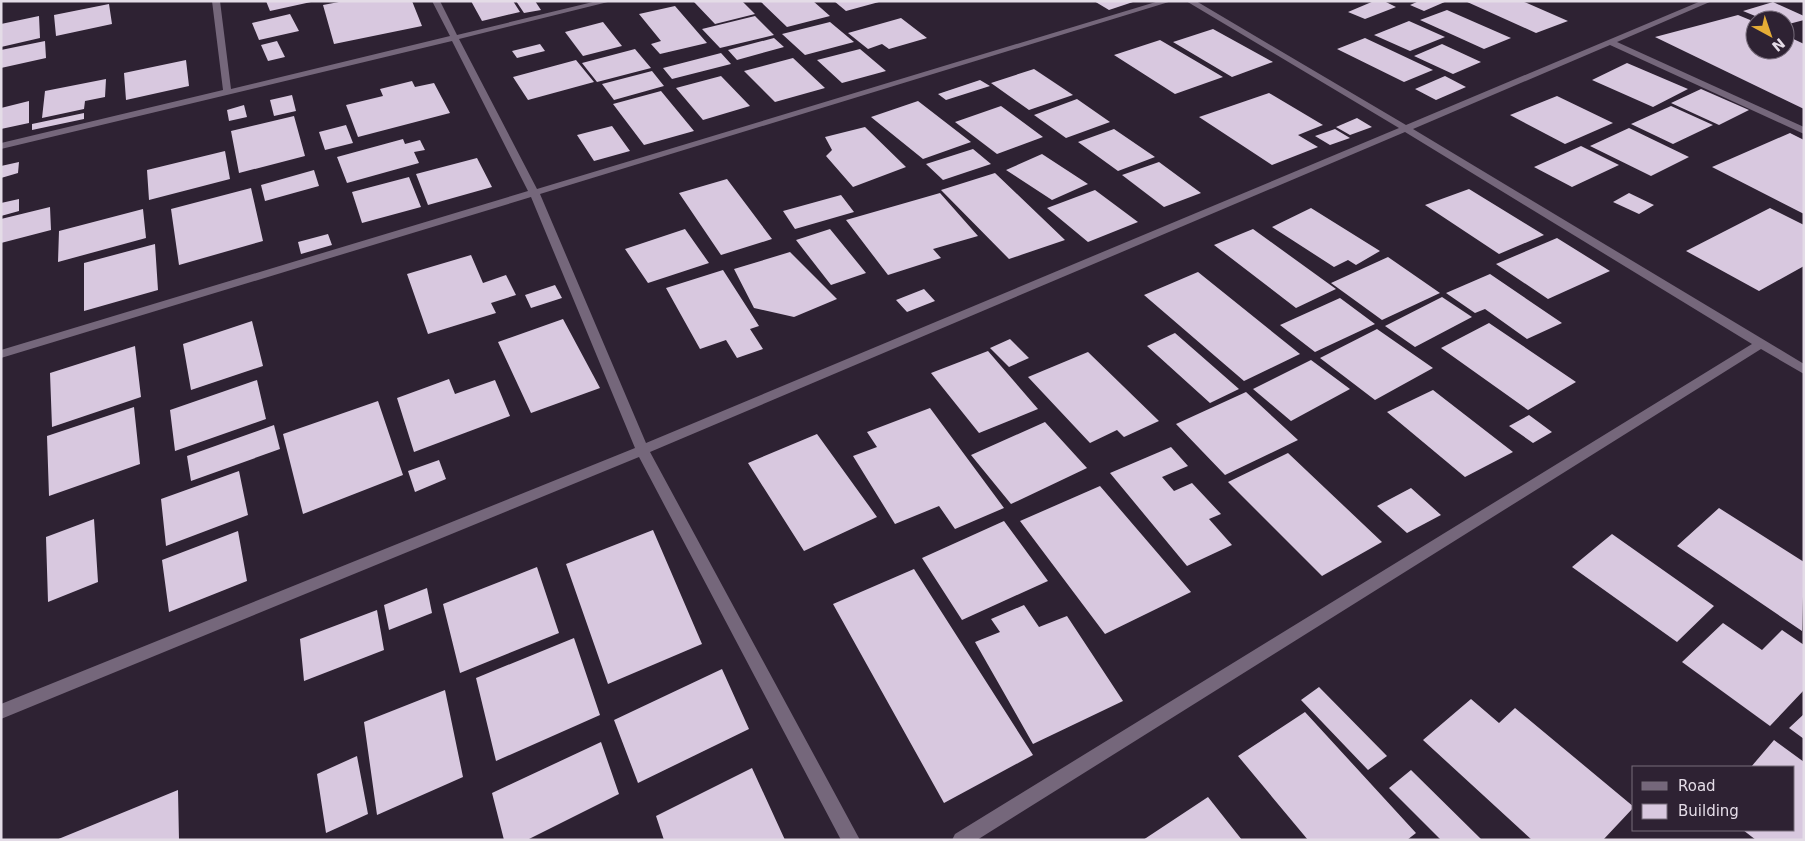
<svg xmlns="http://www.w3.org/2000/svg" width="1805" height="841" viewBox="0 0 1805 841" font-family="'DejaVu Sans',sans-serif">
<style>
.building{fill:#d8c8df}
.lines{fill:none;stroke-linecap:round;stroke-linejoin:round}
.minor{fill:#75677b;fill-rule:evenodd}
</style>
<rect width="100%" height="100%" fill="#2e2233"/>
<path class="building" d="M266,1H311V2L270,11Z
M344,1H412L422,26L334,44L323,5Z
M471,1H513L520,12L482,21Z
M516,1H535L541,10L524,13Z
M697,1H742L755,14L715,24L694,2Z
M760,1H813L830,16L787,27Z
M834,1H879V2L846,11Z
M1094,1H1133V2L1109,10Z
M1374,1H1384L1396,7L1365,19L1348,12Z
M1419,1H1447L1424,11L1410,5Z
M1465,1H1522L1568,21L1536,33Z
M1773,2L1804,16V20L1785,25V20H1765L1743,11Z
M109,4L112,24L56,36L54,15Z
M675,6L707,43L660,54L651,44L661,41L639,14Z
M1447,10L1511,38L1484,49L1420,20Z
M290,14L299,31L259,40L252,23Z
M1738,15L1755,22V50H1785V35L1804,44V109L1655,37Z
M39,16L40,38L1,47V24Z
M755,16L774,35L720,48L702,29Z
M901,18L927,38L889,49L882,44L868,49L848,33Z
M1409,21L1445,37L1410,51L1374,35Z
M603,22L622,46L583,56L565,32Z
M830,22L854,42L805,55L782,34Z
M1213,29L1273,62L1232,77L1173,42Z
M774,38L784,47L737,60L728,50Z
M1365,38L1433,70L1404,82L1337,49Z
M1160,40L1223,77L1175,94L1114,55Z
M45,41L46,58L1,68V50Z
M277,41L285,57L268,61L261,45Z
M540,44L545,51L517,58L512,51Z
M1442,44L1481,62L1453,74L1414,56Z
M635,49L651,68L597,82L582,63Z
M860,49L886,71L842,83L817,60Z
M721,53L731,64L672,79L663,68Z
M793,58L825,88L775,102L744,71Z
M186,60L189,86L126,100L124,73Z
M576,60L594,82L528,100L513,77Z
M1627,63L1688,89L1653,107L1592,80Z
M1034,69L1073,95L1029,110L991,83Z
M652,71L664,86L614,100L602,84Z
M721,76L750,106L703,120L676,88Z
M1445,76L1466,87L1436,100L1415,89Z
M106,79L105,97L85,101L84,109L42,118L45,91Z
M980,80L990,86L946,100L938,94Z
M412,81L415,87L434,83L450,113L358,137L346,105L383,96L380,89Z
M1701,89L1749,110L1719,125L1671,103Z
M661,91L694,131L644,145L613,104Z
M1269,93L1323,125L1298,135L1318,147L1272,165L1199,117Z
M292,95L296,111L274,116L270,100Z
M1557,96L1613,123L1565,144L1510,115Z
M1077,99L1110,122L1066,138L1034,115Z
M29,101V123L1,129V108Z
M918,101L971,142L923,159L871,117Z
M244,105L247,117L229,121L227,110Z
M1001,106L1043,137L997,154L955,122Z
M1671,106L1713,125L1673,144L1631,124Z
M84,113V119L32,130V124Z
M294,116L305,156L239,173L231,131Z
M1357,118L1372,127L1350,135L1336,127Z
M346,125L353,143L325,150L319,132Z
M612,126L630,151L594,161L577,135Z
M865,127L906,167L853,187L826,156L832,150L825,137Z
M1629,128L1689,157L1651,176L1590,146Z
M1114,129L1155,157L1118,171L1078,142Z
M1335,129L1350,138L1330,145L1315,136Z
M1790,133L1804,140V214L1712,167Z
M403,139L405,144L420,140L425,150L414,152L419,163L347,183L337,157Z
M1581,146L1619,165L1572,187L1534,167Z
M973,149L991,164L943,180L926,164Z
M225,151L230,179L149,200L147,170Z
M1042,154L1088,184L1052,200L1006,170Z
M477,158L492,187L428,205L416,174Z
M19,162L18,173L1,178V166Z
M1159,162L1201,193L1164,207L1122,175Z
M314,170L319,186L265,201L261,185Z
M995,173L1065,240L1009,259L941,190Z
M409,177L421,207L362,223L352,192Z
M727,179L772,239L721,255L679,193Z
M251,188L263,241L179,265L171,209Z
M1469,189L1544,235L1499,254L1425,205Z
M1095,190L1138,222L1088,242L1047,208Z
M940,193L978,236L933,249L941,258L888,275L846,220Z
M1629,193L1654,205L1639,214L1613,202Z
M841,195L854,212L795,229L783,211Z
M19,199V211L1,216V203Z
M50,207L51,230L1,243V219Z
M1311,208L1380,251L1356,265L1348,260L1334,267L1272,227Z
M1770,208L1804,225V266L1759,291L1686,251Z
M143,209L146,238L58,262L59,231Z
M685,229L709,263L648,283L625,249Z
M830,229L866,273L831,285L796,240Z
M1253,229L1336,289L1296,308L1214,245Z
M328,234L332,245L301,254L298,242Z
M1557,238L1610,271L1548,299L1496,264Z
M155,244L158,290L84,311V263Z
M790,252L837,299L794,317L754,308L734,269Z
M471,255L483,283L506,275L516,295L491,303L496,313L428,334L407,274Z
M1388,257L1440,293L1382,320L1331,283Z
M723,270L759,326L750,329L763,349L737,358L726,340L700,349L666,288Z
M1198,272L1300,354L1244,381L1144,295Z
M1490,274L1562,323L1527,339L1485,309L1475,313L1446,293Z
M555,285L562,298L531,308L525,295Z
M924,289L935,301L907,312L896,300Z
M1442,297L1472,317L1415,347L1385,326Z
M1340,298L1375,324L1315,352L1280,325Z
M563,319L600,388L531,413L498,342Z
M252,321L263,366L191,390L183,344Z
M1489,323L1576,382L1528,410L1441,348Z
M1377,329L1433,368L1375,400L1320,358Z
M1175,333L1239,389L1210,403L1147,346Z
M1010,339L1029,358L1009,367L990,348Z
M135,346L141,397L52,427L50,373Z
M988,351L1038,409L979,433L931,373Z
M1088,352L1159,421L1124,437L1117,430L1090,443L1028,377Z
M1311,360L1350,389L1291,421L1253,389Z
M449,379L455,394L495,380L510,416L414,452L397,398Z
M257,380L266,419L175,451L170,410Z
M1433,390L1513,452L1465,477L1387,412Z
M1246,392L1298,440L1225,475L1176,424Z
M378,401L403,475L303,514L283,434Z
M134,407L140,464L49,496L47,436Z
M930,408L1004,508L955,529L939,506L895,524L853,456L877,447L867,432Z
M1529,415L1552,432L1533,443L1509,426Z
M1045,422L1087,468L1011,504L971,455Z
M274,425L280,449L191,481L187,456Z
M817,434L877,517L804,551L748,463Z
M1171,447L1188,466L1162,477L1174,491L1192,483L1221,514L1209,519L1232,545L1187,566L1110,473Z
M1288,453L1382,542L1322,576L1228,482Z
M439,460L446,479L415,492L408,471Z
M239,471L248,515L166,546L161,499Z
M1100,486L1191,592L1105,634L1020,521Z
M1411,488L1441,515L1407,533L1377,506Z
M1719,508L1804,562L1802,631L1677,546Z
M94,519L98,582L48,602L46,537Z
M1004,521L1048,581L962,620L922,558Z
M653,530L702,644L608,684L566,564Z
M238,531L247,581L169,612L162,560Z
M1612,534L1714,606L1677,642L1572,567Z
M537,567L559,633L460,673L443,604Z
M914,569L1033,755L944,803L833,604Z
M427,588L432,613L389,630L384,605Z
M1024,605L1039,627L1067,616L1123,701L1033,744L975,642L1000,632L991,619Z
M377,610L384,650L304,681L300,639Z
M1723,623L1762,650L1782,630L1804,645V690L1770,726L1682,662Z
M574,638L600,715L496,761L476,678Z
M722,669L749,729L638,783L614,720Z
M1319,687L1387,756L1368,770L1301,700Z
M445,690L463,777L377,815L364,722Z
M1471,699L1499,723L1515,708L1634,807L1603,840H1532L1423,740Z
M1305,712L1416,833L1407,840H1308L1238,756Z
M1804,714V739L1789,728Z
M1774,740L1804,762V840H1756L1743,830H1794V767H1751Z
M601,742L619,794L527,840H504L492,793Z
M357,756L368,814L326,833L317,774Z
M752,768L785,840H664L656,816Z
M1411,770L1482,840H1441L1389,788Z
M178,790L179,840H56Z
M1208,797L1242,840H1143Z"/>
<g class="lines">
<path class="minor" d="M212,1H220L231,89L450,36L432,1H440L457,35L597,1H612L459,39L537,189L1159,1H1172L540,194L646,443L1399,128L1186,1H1196L1406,125L1701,1H1712L1617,42L1804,127V134L1610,45L1413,129L1804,364V374L1761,349L977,840H952L955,834L1752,344L1405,132L650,452L860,840H841L639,457L1,719V704L635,448L531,197L1,358V350L528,191L452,41L1,149V143L223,90Z"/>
</g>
<rect width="1805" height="841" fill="none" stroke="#e4dce7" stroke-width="5"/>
<rect x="1632" y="766" width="162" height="65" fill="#2e2233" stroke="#776c7b"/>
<rect x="1642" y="782" width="25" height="8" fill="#75677b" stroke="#776c7b"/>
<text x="1678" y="791" font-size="15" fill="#e4dce7">Road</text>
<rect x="1642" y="804" width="25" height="15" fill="#d8c8df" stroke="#776c7b"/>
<text x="1678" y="816" font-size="15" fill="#e4dce7">Building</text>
<g transform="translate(1770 35) rotate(140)"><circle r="24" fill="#2e2233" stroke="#776c7b"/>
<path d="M0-4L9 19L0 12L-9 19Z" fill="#e5ad36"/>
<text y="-8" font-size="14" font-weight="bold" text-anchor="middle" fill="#e4dce7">N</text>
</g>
</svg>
